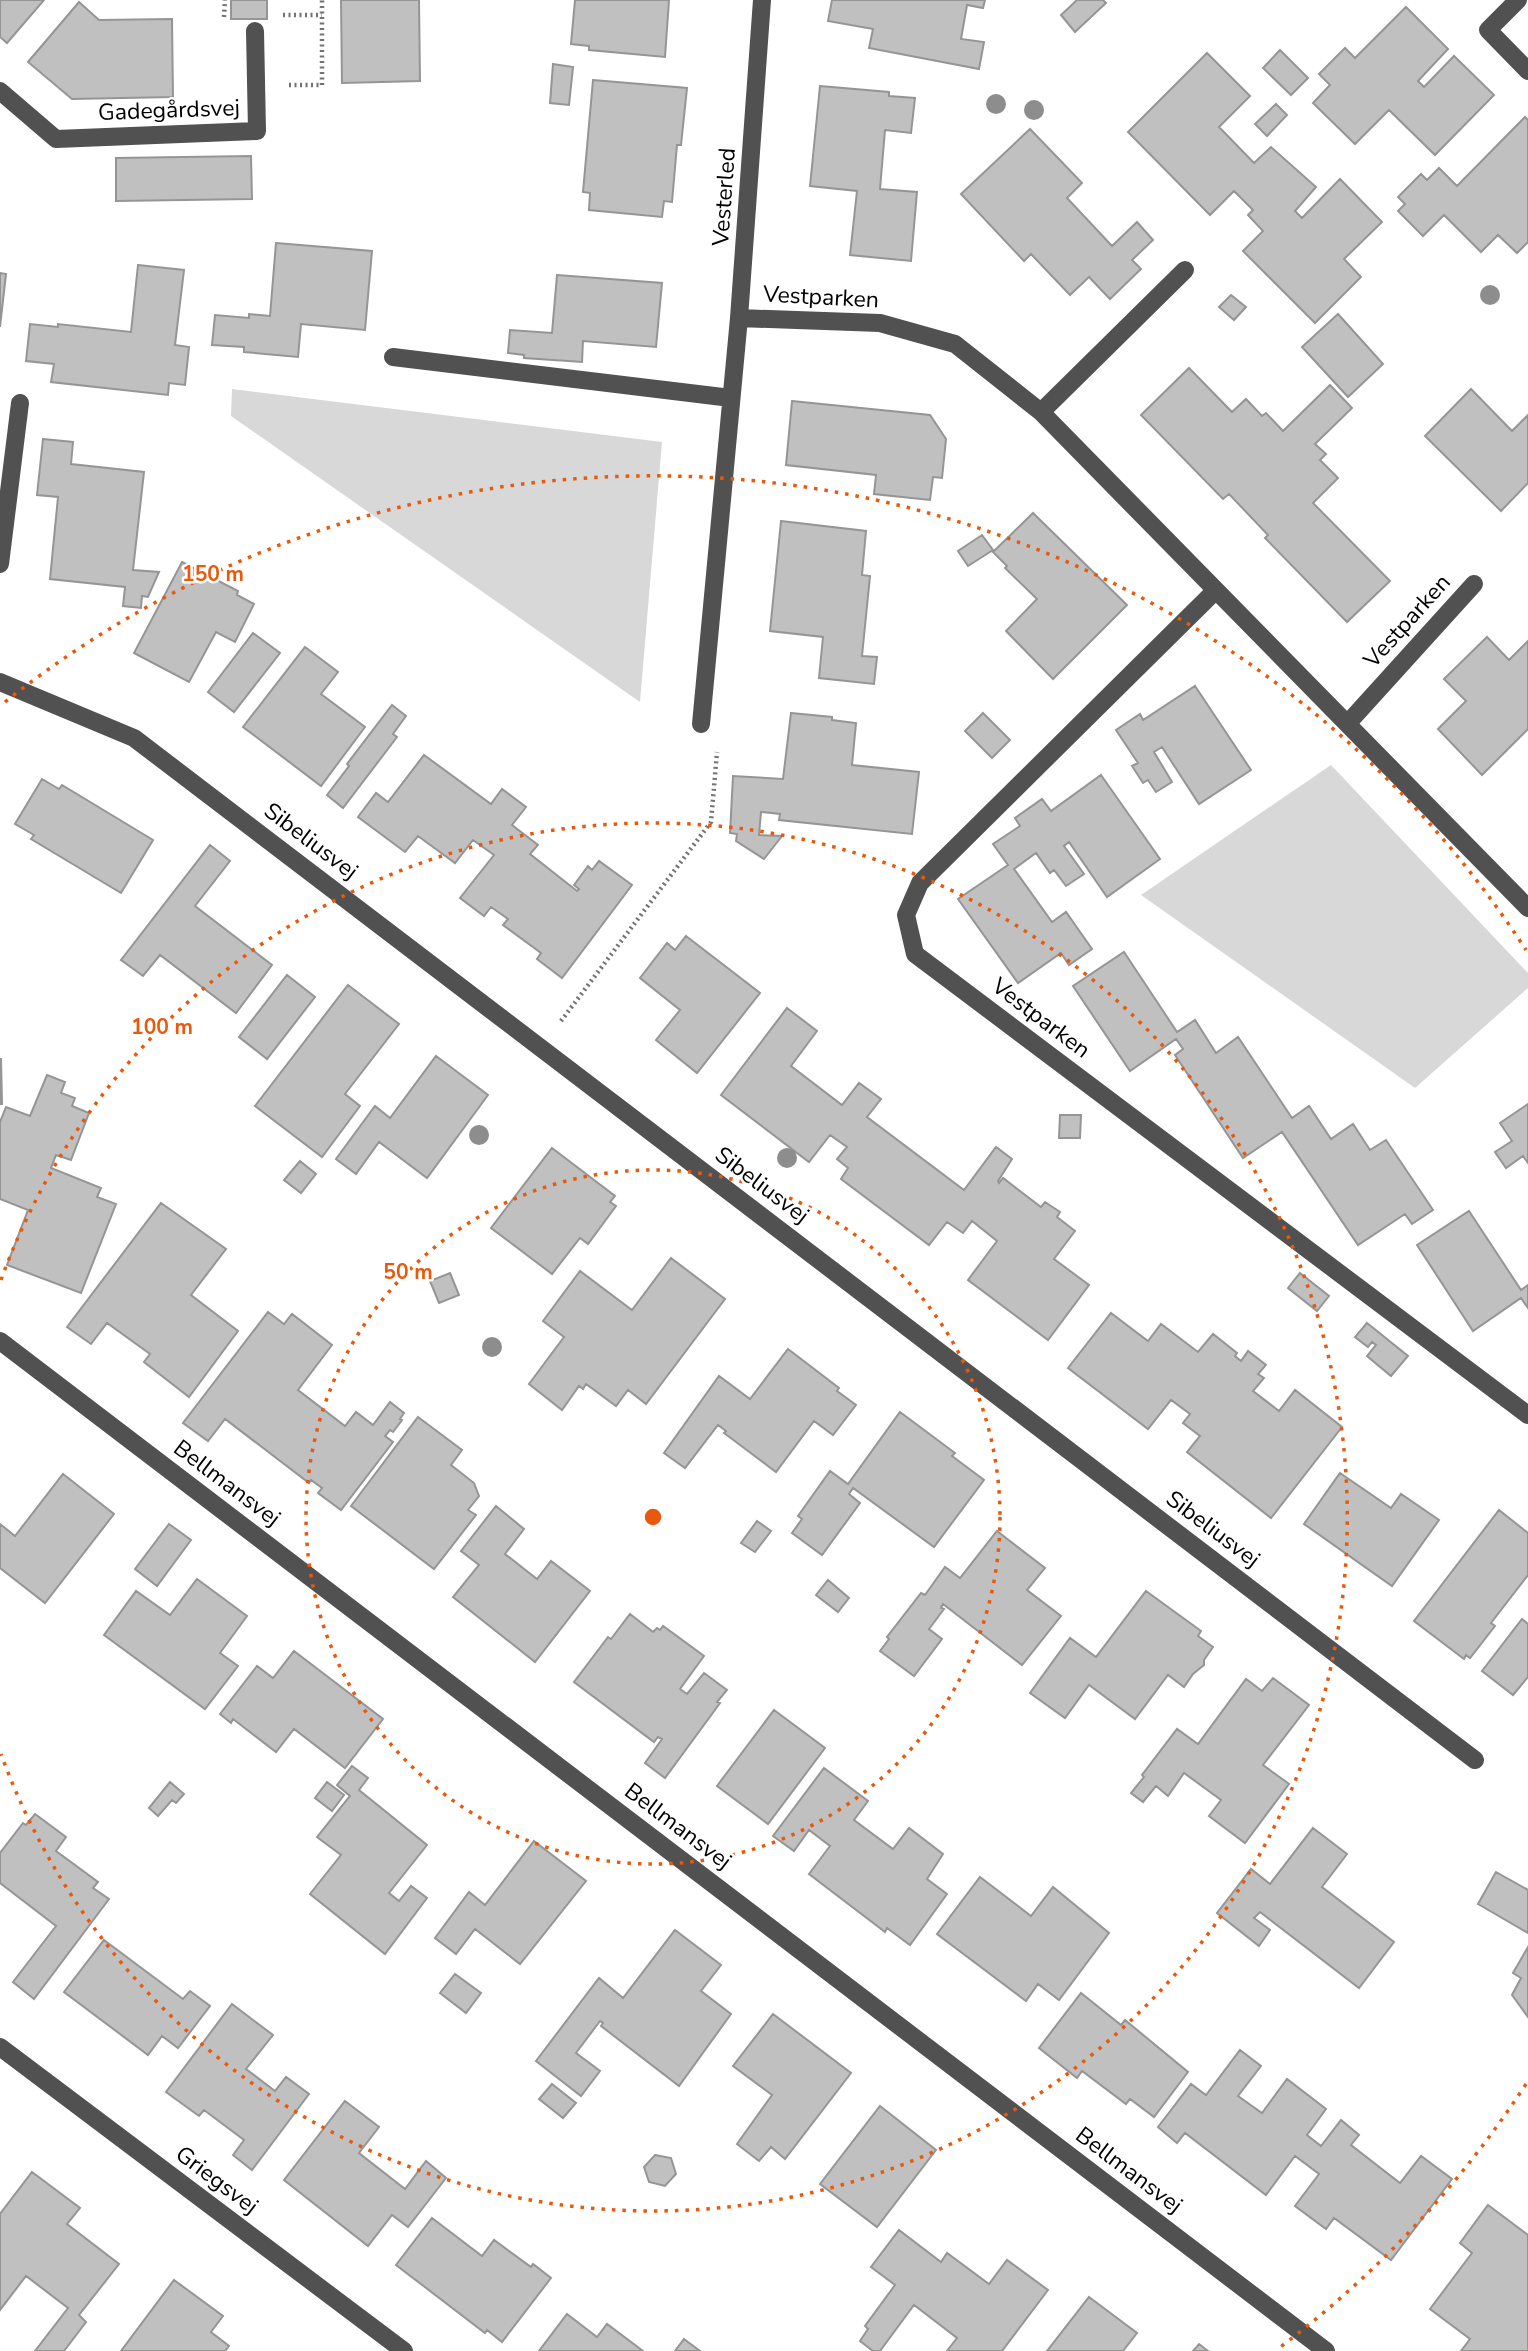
<svg xmlns="http://www.w3.org/2000/svg" width="1528" height="2351" viewBox="0 0 1528 2351" font-family="'Nunito Sans',sans-serif">
<style>
.green{fill:#d8d8d8}
.building{fill:#c0c0c0;stroke:#959595;stroke-width:2}
.lines{fill:none;stroke-linecap:round;stroke-linejoin:round}
.path{stroke:#737373;stroke-width:4.5;stroke-dasharray:2 3.5;stroke-linecap:butt}
.minor{stroke:#515151;stroke-width:18}
.tree{fill:#8d8d8d}
.ring{fill:none;stroke:#e8590c;stroke-width:3.5;stroke-dasharray:3.5 7}
.labels{text-anchor:middle;dominant-baseline:central;stroke-width:5;stroke-linejoin:round;paint-order:stroke}
.street-label{font-size:23px;fill:#000;stroke:#fff}
.centre{fill:#e8590c;stroke:#fff;stroke-width:3.5}
.ring-label{font-size:21px;text-anchor:middle;font-weight:bold;fill:#e8590c;stroke:#fff;stroke-width:5;stroke-linejoin:round;paint-order:stroke}
</style>
<rect width="100%" height="100%" fill="#fff"/>
<path class="green" d="M232,389L662,442L640,702L231,416Z
M1331,765L1528,973V988L1415,1088L1141,895Z"/>
<path class="building" d="M0,0H44L7,43L0,37Z
M231,0H267V19H231Z
M341,0H419L420,81L342,83Z
M575,0H669L665,57L589,50V46L571,44Z
M832,0H985L983,8L967,5L961,39L984,42L979,69L869,48L873,29L828,21Z
M1077,0H1103L1106,3L1075,32L1061,15Z
M79,2L99,20L172,19L173,97L72,99L28,62Z
M1406,7L1448,49L1418,81L1424,87L1454,56L1494,95L1435,155L1389,110L1355,144L1313,103L1330,85L1319,74L1345,48L1355,58Z
M1280,50L1308,78L1291,95L1263,68Z
M1207,53L1250,96L1219,127L1254,163L1271,147L1316,187L1295,211L1302,218L1340,179L1382,222L1344,259L1361,277L1315,323L1243,251L1263,231L1248,215L1253,210L1234,191L1210,215L1128,132Z
M553,64L573,67L569,105L550,103Z
M593,80L687,88L681,145H677L672,202L664,201L662,217L589,210L590,193L583,192Z
M820,86L889,92V96L915,98L911,133L885,130L880,189L917,192L911,261L850,255L857,191L810,186Z
M1276,104L1287,115L1267,136L1255,124Z
M1525,117L1528,120V242L1517,253L1498,235L1481,252L1444,215L1423,236L1398,211L1405,204L1398,197L1421,174L1427,180L1439,168L1457,186Z
M1030,129L1082,183L1067,198L1112,246L1137,222L1153,240L1132,260L1141,269L1110,299L1089,277L1070,295L1031,254L1024,261L961,194Z
M251,156L252,199L116,201V158Z
M276,243L372,251L365,330L301,324L298,357L244,352V347L212,345L215,315L249,318V314L270,316Z
M138,265L184,270L175,345L189,347L185,385L169,383L168,395L51,382L54,364L26,361L30,324L58,327V324L131,332Z
M0,273L6,274L0,327Z
M557,275L662,283L656,347L583,341L582,362L524,358V355L508,353L510,330L552,333Z
M1231,295L1246,307L1234,320L1219,307Z
M1338,314L1383,364L1348,397L1302,347Z
M1189,368L1232,412L1246,399L1262,416L1266,413L1283,431L1330,385L1352,408L1315,444L1326,454L1320,460L1338,478L1313,503L1390,581L1347,622L1265,538L1268,535L1229,494L1223,499L1141,415Z
M1471,389L1512,431L1528,415V483L1501,511L1425,436Z
M792,401L930,415L946,439L942,478L933,477L930,500L874,494L876,475L786,465Z
M43,439L73,442L71,464L144,472L133,570L159,572L148,597L142,596L141,608L123,606L125,587L50,579L58,497L37,495Z
M1033,513L1127,605L1053,679L1006,631L1037,599L1005,568L1007,566L993,552Z
M781,521L866,531L862,575L870,576L862,656L877,657L874,684L819,678L823,637L770,631Z
M982,535L993,550L968,566L958,551Z
M182,562L238,591L237,595L254,604L235,642L216,632L189,682L134,653Z
M253,633L280,653L234,712L208,692Z
M1487,637L1509,660L1528,641V729L1482,775L1438,729L1466,701L1444,679Z
M305,647L338,672L321,694L365,727L321,786L243,727Z
M1195,686L1251,770L1199,804L1162,747L1154,752L1172,782L1156,792L1148,780L1143,783L1132,766L1138,763L1116,730L1140,714L1143,720Z
M392,705L406,716L393,734L397,737L343,808L327,795L349,766L347,764Z
M791,713L832,717V720L856,723L852,765L919,772L912,834L779,820L780,814L761,812L759,835L782,836L764,859L736,841L737,834L730,833L733,776L783,779Z
M983,713L1010,740L992,758L965,731Z
M424,755L491,804L502,789L526,807L512,825L538,845L530,854L577,891L579,889L574,885L588,866L592,870L599,861L632,885L562,978L537,959L541,953L503,925L508,919L491,907L484,916L460,898L494,855L473,840L455,863L418,836L405,852L358,817L376,793L388,802Z
M1101,775L1160,859L1107,897L1069,842L1064,846L1084,874L1066,886L1054,870L1050,873L1036,853L1014,869L1052,922L1066,912L1092,949L1069,965L1061,953L1018,983L958,899L1008,865L993,844L1020,826L1015,818L1042,799L1051,811Z
M42,779L59,789L62,785L153,840L121,893L31,839L34,835L15,824Z
M210,845L230,861L195,906L272,965L236,1013L160,955L143,976L121,960Z
M686,936L760,993L697,1073L656,1040L680,1010L640,978L667,943L675,950Z
M1124,952L1177,1032L1195,1020L1216,1053L1238,1037L1292,1118L1309,1106L1331,1139L1353,1124L1370,1150L1386,1140L1433,1210L1412,1224L1405,1214L1358,1245L1282,1132L1243,1158L1175,1055L1183,1049L1176,1039L1130,1071L1073,986Z
M287,975L315,997L267,1059L239,1037Z
M348,985L399,1024L345,1094L360,1106L322,1157L255,1106Z
M787,1008L817,1031L791,1066L842,1105L859,1083L881,1099L867,1117L964,1190L996,1147L1012,1159L998,1181L999,1183L1003,1178L1041,1207L1045,1202L1060,1212L1057,1217L1075,1231L1054,1259L1089,1285L1048,1340L968,1280L997,1241L972,1221L963,1233L947,1222L929,1245L841,1179L848,1168L837,1159L847,1147L830,1135L809,1162L721,1095Z
M436,1056L488,1095L427,1178L379,1142L356,1174L336,1159L375,1106L390,1118Z
M0,1059H1L2,1104H0Z
M47,1075L65,1082L61,1093L75,1098L72,1106L89,1113L71,1160L56,1155L51,1168L101,1188L97,1197L116,1204L81,1293L7,1265L28,1210L0,1199V1122L6,1107L30,1116Z
M1528,1104V1163L1523,1156L1506,1168L1495,1152L1512,1141L1500,1123Z
M1060,1115H1081L1080,1138H1059Z
M552,1148L615,1196L610,1202L616,1206L588,1244L580,1238L552,1274L491,1228Z
M300,1161L316,1174L301,1193L284,1180Z
M161,1203L226,1249L191,1295L238,1331L189,1397L144,1362L150,1354L107,1323L91,1344L67,1327Z
M1469,1211L1521,1290L1528,1285V1308L1521,1298L1473,1331L1417,1245Z
M671,1258L725,1299L646,1404L628,1390L616,1406L586,1384L583,1389L579,1386L562,1410L529,1384L564,1337L543,1321L580,1271L632,1310Z
M450,1273L459,1295L439,1303L430,1281Z
M1300,1273L1329,1296L1317,1311L1288,1288Z
M268,1312L284,1324L292,1314L332,1345L298,1390L345,1426L356,1412L373,1425L390,1402L404,1413L400,1419L402,1420L393,1432L390,1430L385,1436L393,1442L341,1510L318,1493L322,1488L311,1480L309,1483L225,1419L208,1441L183,1423Z
M1111,1313L1148,1341L1161,1324L1198,1352L1213,1334L1237,1353L1235,1356L1241,1361L1248,1351L1266,1365L1258,1374L1264,1378L1253,1391L1279,1411L1295,1390L1342,1427L1271,1518L1187,1452L1200,1436L1183,1423L1190,1414L1171,1400L1148,1429L1068,1368Z
M1367,1323L1408,1356L1391,1376L1367,1356L1376,1345L1372,1342L1368,1347L1355,1337Z
M788,1349L839,1388L837,1391L856,1405L833,1435L814,1421L776,1472L724,1433L726,1431L718,1425L685,1468L664,1453L719,1376L750,1399Z
M900,1412L955,1453L952,1456L984,1480L934,1547L853,1488L849,1494L860,1503L822,1555L792,1533L802,1519L798,1516L830,1471L848,1484Z
M418,1417L462,1450L451,1465L474,1483L479,1496L468,1510L476,1515L434,1569L351,1506Z
M1340,1473L1391,1508L1401,1494L1439,1520L1392,1586L1304,1524Z
M63,1474L114,1514L45,1603L0,1568V1524L15,1536Z
M496,1506L524,1529L505,1554L537,1579L551,1561L590,1591L535,1662L453,1597L479,1565L461,1551Z
M1499,1510L1528,1533V1575L1491,1623L1495,1626L1470,1658L1466,1655L1464,1659L1414,1621Z
M757,1521L771,1531L755,1552L741,1543Z
M169,1524L191,1540L157,1586L135,1569Z
M997,1531L1045,1568L1027,1590L1061,1616L1022,1665L943,1604L941,1608L944,1609L929,1629L942,1639L914,1676L880,1651L889,1639L887,1637L921,1593L925,1595L945,1567L960,1578Z
M197,1579L247,1616L220,1653L238,1666L205,1709L104,1635L136,1591L170,1615Z
M828,1580L849,1598L838,1612L816,1595Z
M1146,1591L1201,1631L1198,1636L1213,1647L1204,1660V1665L1193,1674L1184,1687L1168,1675L1135,1719L1089,1685L1065,1718L1030,1693L1070,1638L1096,1657Z
M630,1614L653,1632L657,1628L660,1630L663,1626L704,1656L680,1689L687,1694L704,1673L727,1690L717,1702L720,1703L665,1778L645,1763L662,1739L658,1737L654,1742L574,1682L608,1637L611,1639Z
M1522,1619L1528,1624V1677L1513,1695L1482,1671Z
M294,1651L383,1719L345,1768L294,1729L276,1752L233,1719L231,1723L220,1714L257,1666L273,1678Z
M1273,1678L1309,1705L1263,1765L1289,1784L1245,1843L1209,1816L1221,1800L1184,1773L1168,1796L1156,1786L1143,1802L1131,1793L1144,1777L1142,1775L1177,1729L1198,1744L1246,1679L1262,1691Z
M774,1710L825,1748L768,1824L717,1786Z
M352,1766L368,1778L359,1790L427,1845L389,1893L399,1901L411,1886L427,1898L385,1954L310,1894L341,1855L317,1837L350,1796L337,1785Z
M824,1768L868,1801L854,1820L893,1849L909,1828L943,1854L927,1879L947,1894L910,1945L887,1928L885,1932L809,1874L830,1846L809,1830L794,1851L773,1836Z
M170,1782L184,1794L176,1803L172,1800L158,1816L149,1808Z
M327,1782L344,1795L332,1811L315,1798Z
M35,1814L66,1837L56,1851L98,1882L93,1888L109,1899L34,1999L13,1982L56,1926L0,1883V1853L23,1823L26,1825Z
M1313,1828L1347,1854L1322,1887L1394,1942L1359,1988L1260,1912L1254,1918L1270,1930L1259,1946L1217,1913L1251,1869L1270,1884Z
M534,1841L586,1881L520,1964L475,1929L456,1954L435,1938L469,1892L485,1905Z
M1496,1872L1528,1890V1933L1478,1904Z
M980,1877L1031,1916L1053,1887L1109,1933L1059,2000L1038,1984L1026,2001L937,1934Z
M675,1930L721,1965L701,1991L731,2014L679,2086L601,2026L603,2023L600,2021L576,2053L600,2071L581,2096L536,2061L599,1978L623,1998Z
M104,1940L183,1999L190,1991L210,2006L178,2048L162,2036L148,2055L64,1992Z
M1528,1947V2017L1512,1995L1521,1978L1513,1973Z
M455,1974L481,1993L466,2013L440,1993Z
M1081,1993L1121,2025L1125,2020L1188,2072L1154,2117L1130,2099L1126,2104L1082,2071L1077,2078L1039,2048Z
M232,2004L273,2035L246,2069L275,2091L286,2077L309,2094L252,2170L233,2155L244,2140L204,2110L199,2116L166,2092Z
M773,2014L851,2073L785,2159L771,2147L759,2161L737,2144L772,2095L733,2066Z
M1240,2050L1261,2066L1238,2096L1262,2113L1287,2079L1326,2109L1307,2135L1321,2146L1341,2120L1359,2135L1351,2145L1400,2183L1421,2156L1452,2179L1391,2260L1334,2218L1326,2229L1295,2206L1319,2174L1295,2156L1266,2195L1185,2133L1177,2143L1158,2127L1191,2084L1206,2095Z
M552,2084L576,2103L563,2118L539,2099Z
M345,2101L379,2127L359,2153L405,2189L426,2161L446,2178L408,2227L392,2215L368,2246L284,2180Z
M880,2106L936,2150L877,2227L820,2184Z
M655,2155L671,2158L676,2174L665,2186L649,2182L644,2167Z
M32,2172L80,2208L67,2224L119,2264L79,2315L86,2322L64,2351H35L68,2308L26,2276L0,2310V2214Z
M1488,2205L1528,2235V2351H1461L1470,2339L1430,2309L1472,2253L1460,2243Z
M432,2218L482,2256L494,2240L531,2267L533,2264L551,2278L502,2342L487,2330L485,2333L396,2265Z
M899,2230L941,2262L947,2253L989,2284L1007,2260L1048,2290L1002,2351H947L957,2338L914,2305L880,2351H873L860,2341L868,2329L865,2326L895,2285L871,2267Z
M174,2280L223,2316L211,2332L229,2346L225,2351H121Z
M1089,2297L1137,2333L1123,2351H1047Z
M567,2314L597,2337L607,2324L643,2351H539Z
M684,2339L700,2351H675Z
M1199,2344L1208,2351H1193Z"/>
<g class="lines">
<path class="path" d="M283,15H322
M224,17L225,0
M289,85H322V0
M561,1021L711,822L717,752"/>
<path class="minor" d="M1518,0L1488,30L1528,71
M0,91L56,139L257,131L255,31
M739,318L880,323L955,344L1041,412L1528,908
M393,357L731,398
M1041,412L1185,270
M0,564L20,403
M1215,591L920,883L906,915L915,954L1528,1415
M0,682L134,738L1475,1760
M1348,723L1474,584
M701,724L739,318L762,0
M0,1341L1326,2351
M0,2047L404,2351"/>
</g>
<g class="tree">
<circle cx="996" cy="104" r="10"/>
<circle cx="1034" cy="110" r="10"/>
<circle cx="1490" cy="295" r="10"/>
<circle cx="479" cy="1135" r="10"/>
<circle cx="787" cy="1158" r="10"/>
<circle cx="492" cy="1347" r="10"/>
</g>
<g class="ring">
<circle cx="653" cy="1517" r="347"/>
<path d="M1 1280A694 694 0 1 1 1 1754"/>
<path d="M1526 2084A1041 1041 0 0 1 1279 2348M5 702A1041 1041 0 0 1 1526 950"/>
</g>
<g class="labels">
<g class="street-label">
<text transform="translate(169 110) rotate(-2)">Gadegårdsvej</text>
<text transform="translate(724 197) rotate(-86)">Vesterled</text>
<text transform="translate(821 297) rotate(3)">Vestparken</text>
<text transform="translate(1407 621) rotate(-48)">Vestparken</text>
<text transform="translate(311 841) rotate(37)">Sibeliusvej</text>
<text transform="translate(1041 1018) rotate(37)">Vestparken</text>
<text transform="translate(762 1185) rotate(37)">Sibeliusvej</text>
<text transform="translate(227 1483) rotate(37)">Bellmansvej</text>
<text transform="translate(1213 1529) rotate(37)">Sibeliusvej</text>
<text transform="translate(678 1826) rotate(37)">Bellmansvej</text>
<text transform="translate(1129 2170) rotate(37)">Bellmansvej</text>
<text transform="translate(217 2180) rotate(37)">Griegsvej</text>
</g>
</g>
<circle cx="653" cy="1517" r="10" class="centre"/>
<g class="ring-label">
<text x="213" y="581">150 m</text>
<text x="162" y="1034">100 m</text>
<text x="408" y="1279">50 m</text>
</g>
</svg>
